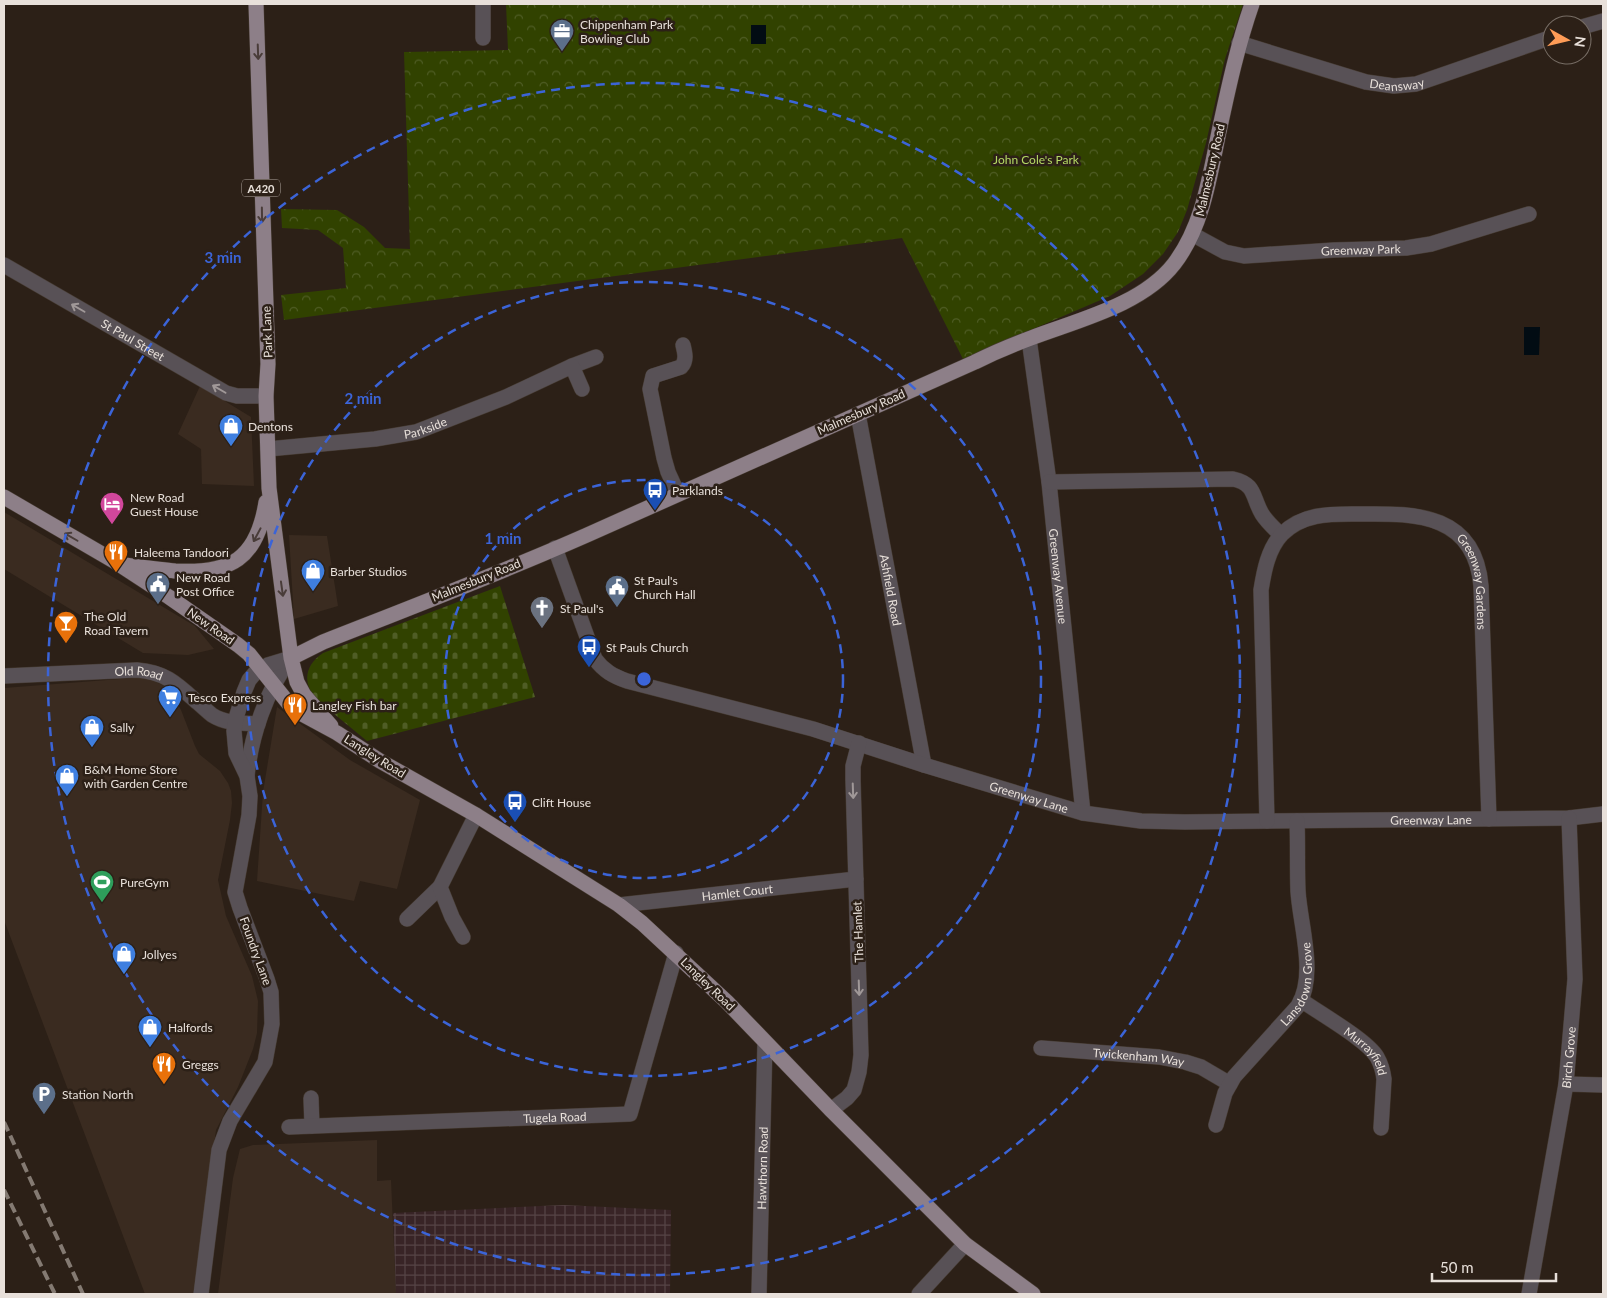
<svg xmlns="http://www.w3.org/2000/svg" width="1607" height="1298" viewBox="0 0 1607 1298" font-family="Lato,sans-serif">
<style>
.commercial{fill:#3a2b20}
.industrial{fill:url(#industrial-grid)}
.cemetery{fill:url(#cemetery-stones)}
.park{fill:url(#park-crowns)}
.water{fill:#020c13}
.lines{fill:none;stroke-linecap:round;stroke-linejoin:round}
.minor-casing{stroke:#463b32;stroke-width:16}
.major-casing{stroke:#463b32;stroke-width:16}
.minor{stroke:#585156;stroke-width:15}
.major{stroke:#8d7f88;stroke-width:15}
.rail{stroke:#847a72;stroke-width:4;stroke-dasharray:10 5;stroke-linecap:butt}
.oneway{stroke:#493c39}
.oneway2{stroke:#a09898}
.ring{fill:none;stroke:#3b64d8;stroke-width:2.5;stroke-dasharray:9 6}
.labels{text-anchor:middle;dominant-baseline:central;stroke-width:5;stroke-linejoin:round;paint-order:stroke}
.shield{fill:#2c2017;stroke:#b0a6a0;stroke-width:1}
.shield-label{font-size:11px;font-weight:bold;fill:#e8e0da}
.poi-label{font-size:12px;fill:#e8e0da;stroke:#2c2017;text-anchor:start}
.street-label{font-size:12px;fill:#e8e0da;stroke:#2c2017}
.park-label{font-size:12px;fill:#b5da65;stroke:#2c2017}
.centre{fill:#3b64d8;stroke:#2c2017;stroke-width:2.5}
.ring-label{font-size:15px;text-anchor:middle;font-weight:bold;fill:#3b64d8;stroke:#2c2017;stroke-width:5;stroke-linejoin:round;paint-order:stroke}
</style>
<defs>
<pattern id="industrial-grid" width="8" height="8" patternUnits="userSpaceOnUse" patternTransform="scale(1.25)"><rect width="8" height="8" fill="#382426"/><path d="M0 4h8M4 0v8" fill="none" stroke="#554445"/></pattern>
<pattern id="cemetery-stones" width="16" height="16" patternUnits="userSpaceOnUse" patternTransform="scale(1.25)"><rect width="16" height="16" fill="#314200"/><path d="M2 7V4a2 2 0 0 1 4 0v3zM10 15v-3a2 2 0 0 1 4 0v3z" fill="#4f5d25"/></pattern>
<pattern id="park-crowns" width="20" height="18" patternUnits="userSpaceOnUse" patternTransform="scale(1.25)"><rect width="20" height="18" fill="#314200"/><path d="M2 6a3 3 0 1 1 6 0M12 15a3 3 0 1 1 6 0" fill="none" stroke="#4f5d25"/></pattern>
</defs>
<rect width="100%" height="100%" fill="#2c2017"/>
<path class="commercial" d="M200,386L251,417L254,486L202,484L201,449L178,434Z
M4,512L195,626L214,649L188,655L143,653L4,569Z
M289,535L327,536L338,606L294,619Z
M146,677L170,689L181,710L195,746L199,754L220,771L228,783L231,791L232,803L230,820L218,880L226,916L252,976L258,1001L257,1033L253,1049L238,1087L216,1130L193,1294H145L4,920V688Z
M277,707L350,760L420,800L397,889L360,881L354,901L257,881L263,792Z
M377,1140V1181L391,1180L396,1294H218L233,1178L240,1149L253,1145Z"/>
<path class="industrial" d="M563,1205L671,1210L670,1294H396L393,1213Z"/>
<path class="cemetery" d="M500,586L535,697L367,741L316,699C302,682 305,665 323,653Z"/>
<path class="park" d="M506,4H1243L1225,59L1206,143L1187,210L1178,232L1163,254L1143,274L1110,296L963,359L902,238L284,320L281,295L346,288L343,248L318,230L282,228L281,209L337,210L364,227L385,248L410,249L404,52L508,50Z"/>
<path class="water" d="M751,25H766V44H751Z
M1524,327H1540L1539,355H1524Z"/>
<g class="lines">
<defs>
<g id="minor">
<path d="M483,4V38"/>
<path d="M1582,27L1603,21"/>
<path id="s1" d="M1239,43L1366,82L1394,86L1416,84L1552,37"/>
<path id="s2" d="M1192,234L1225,252L1244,256L1334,250L1406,248L1431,244L1529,214"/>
<path id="s3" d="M4,265L226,393L237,396H266"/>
<path id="s4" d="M1029,339L1049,482L1083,813"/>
<path d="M572,366L596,357"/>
<path id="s5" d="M858,414L924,765"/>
<path id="s6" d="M268,449L375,439L416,432L506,397L572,366L582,389"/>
<path d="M1049,482L1233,479C1256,484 1252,497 1262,514C1267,522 1275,529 1281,535"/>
<path d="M678,494L668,472L664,458L650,389L653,376L681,367C687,361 685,353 683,345"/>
<path id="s7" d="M555,548L595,659C604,671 613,676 627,681L813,729L924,765L1083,813L1141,821L1185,822L1569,818L1603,814"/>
<path id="s8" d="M4,676L137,670C165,672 177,684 197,702C202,706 207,711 212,715C226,724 242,723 258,724"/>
<path d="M247,776C251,736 266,691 291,658"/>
<path id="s9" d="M1267,821L1261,590C1264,571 1268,549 1282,534C1304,512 1333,514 1361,514C1418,513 1475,515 1481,586L1489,819"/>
<path id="s10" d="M619,905L856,879"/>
<path d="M407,919L440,887"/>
<path d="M463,937L452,917L440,887L476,815"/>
<path id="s11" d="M1301,1000C1319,1013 1367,1040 1377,1057C1381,1064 1383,1071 1384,1079L1381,1128"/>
<path id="s12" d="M1041,1048L1159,1057L1185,1062L1201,1067L1230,1084"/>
<path d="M1566,1084L1603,1085"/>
<path d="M311,1098L312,1126"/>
<path d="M831,1110L847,1098L854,1090L859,1072L861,1055L853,780V766L859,743"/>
<path id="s13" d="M1216,1125L1225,1093L1234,1077L1298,1006C1317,975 1300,925 1298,891C1297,868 1298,844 1297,821"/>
<path id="s14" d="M289,1127L630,1114L676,953"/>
<path d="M201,1294L219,1150L230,1121L265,1062L272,1024L271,992L267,979L240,908L235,892L249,815L250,796L247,776L236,753L234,731L236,718L244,692L249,680L255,673L268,665L291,658"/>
<path id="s15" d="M759,1294L765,1042"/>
<path d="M919,1294L965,1244"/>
<path id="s16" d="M1529,1294L1566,1084L1575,979L1569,818"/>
</g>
<path id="major" d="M256,4L268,364L266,396L269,488L291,658L297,682L304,695L331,726
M4,497L114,561L169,597L238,645L249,654L289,704L300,713L337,733L380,761L476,815L619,905L642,923L727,1002L831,1110L965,1244L1033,1294
M125,565C142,568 158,569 175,571C231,574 257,559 266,502
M291,658L323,642C412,607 501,573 587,535C717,478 846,419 975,362C993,353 1012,345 1031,338C1078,320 1142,305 1174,264C1204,225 1210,173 1220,127C1229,85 1238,44 1252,4"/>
</defs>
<use href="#minor" class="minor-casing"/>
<use href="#major" class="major-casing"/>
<use href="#minor" class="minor"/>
<use href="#major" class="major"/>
<path class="rail" d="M4,1122L83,1294
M4,1190L55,1294"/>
</g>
<defs><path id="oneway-shaft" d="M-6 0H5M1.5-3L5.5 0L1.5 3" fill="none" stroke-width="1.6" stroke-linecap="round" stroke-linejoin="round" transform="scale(1.25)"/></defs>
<g class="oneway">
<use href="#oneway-shaft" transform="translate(258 52) rotate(88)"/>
<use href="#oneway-shaft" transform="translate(262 215) rotate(89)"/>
<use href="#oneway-shaft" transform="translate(257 535) rotate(118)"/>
<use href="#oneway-shaft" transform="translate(71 537) rotate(-150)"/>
<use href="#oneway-shaft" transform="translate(282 589) rotate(82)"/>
</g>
<g class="oneway2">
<use href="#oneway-shaft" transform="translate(78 308) rotate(-150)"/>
<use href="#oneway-shaft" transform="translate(219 389) rotate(-150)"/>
<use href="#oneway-shaft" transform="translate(853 791) rotate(88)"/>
<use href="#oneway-shaft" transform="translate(859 988) rotate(88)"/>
</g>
<g class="ring">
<circle cx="644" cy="679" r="199"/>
<circle cx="644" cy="679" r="397"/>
<circle cx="644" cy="679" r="596"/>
</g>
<defs>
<symbol id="office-pin" viewBox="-11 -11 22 30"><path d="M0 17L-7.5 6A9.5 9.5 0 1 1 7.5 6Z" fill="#5c6f8a" stroke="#2c2017"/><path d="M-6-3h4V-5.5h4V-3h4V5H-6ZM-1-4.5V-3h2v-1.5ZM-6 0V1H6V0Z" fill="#fff"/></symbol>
<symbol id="shop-pin" viewBox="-11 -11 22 30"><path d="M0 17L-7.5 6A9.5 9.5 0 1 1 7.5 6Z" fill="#3f7fe0" stroke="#2c2017"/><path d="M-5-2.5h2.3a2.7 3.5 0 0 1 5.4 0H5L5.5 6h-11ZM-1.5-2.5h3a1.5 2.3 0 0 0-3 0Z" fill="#fff"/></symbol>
<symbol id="bus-pin" viewBox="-11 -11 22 30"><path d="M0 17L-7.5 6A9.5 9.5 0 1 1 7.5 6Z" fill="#1a4fb4" stroke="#2c2017"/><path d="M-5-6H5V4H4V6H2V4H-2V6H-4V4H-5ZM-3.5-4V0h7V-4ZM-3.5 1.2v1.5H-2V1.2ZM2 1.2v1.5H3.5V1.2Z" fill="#fff"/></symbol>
<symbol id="hotel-pin" viewBox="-11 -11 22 30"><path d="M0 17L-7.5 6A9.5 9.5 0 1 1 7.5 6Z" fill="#d1479c" stroke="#2c2017"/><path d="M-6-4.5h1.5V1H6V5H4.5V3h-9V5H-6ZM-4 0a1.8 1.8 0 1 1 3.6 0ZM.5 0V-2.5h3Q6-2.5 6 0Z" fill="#fff"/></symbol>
<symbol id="restaurant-pin" viewBox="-11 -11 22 30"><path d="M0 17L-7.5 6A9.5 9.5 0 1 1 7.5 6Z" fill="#e8710a" stroke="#2c2017"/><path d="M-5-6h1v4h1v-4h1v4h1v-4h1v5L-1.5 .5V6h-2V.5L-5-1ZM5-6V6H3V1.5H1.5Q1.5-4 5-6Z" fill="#fff"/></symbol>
<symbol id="civic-pin" viewBox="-11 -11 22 30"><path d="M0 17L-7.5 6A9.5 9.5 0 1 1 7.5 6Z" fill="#5c6f8a" stroke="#2c2017"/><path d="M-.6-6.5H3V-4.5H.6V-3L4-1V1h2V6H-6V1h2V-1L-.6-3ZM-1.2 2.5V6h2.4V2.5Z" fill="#fff"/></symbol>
<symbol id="church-pin" viewBox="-11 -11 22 30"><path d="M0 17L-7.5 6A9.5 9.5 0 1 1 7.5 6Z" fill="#6b7280" stroke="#2c2017"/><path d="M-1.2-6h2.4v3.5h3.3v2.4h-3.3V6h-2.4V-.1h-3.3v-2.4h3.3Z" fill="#fff"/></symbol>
<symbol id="bar-pin" viewBox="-11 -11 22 30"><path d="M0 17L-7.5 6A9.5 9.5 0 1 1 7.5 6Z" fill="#e8710a" stroke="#2c2017"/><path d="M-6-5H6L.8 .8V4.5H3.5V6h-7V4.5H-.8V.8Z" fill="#fff"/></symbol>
<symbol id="supermarket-pin" viewBox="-11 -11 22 30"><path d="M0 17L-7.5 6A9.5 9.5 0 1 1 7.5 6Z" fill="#3f7fe0" stroke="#2c2017"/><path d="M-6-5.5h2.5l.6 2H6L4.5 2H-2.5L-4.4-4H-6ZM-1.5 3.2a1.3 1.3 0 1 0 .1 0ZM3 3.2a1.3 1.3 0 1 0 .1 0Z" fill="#fff"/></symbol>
<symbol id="stadium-pin" viewBox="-11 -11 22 30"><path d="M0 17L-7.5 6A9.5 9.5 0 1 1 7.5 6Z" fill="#2e9e5b" stroke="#2c2017"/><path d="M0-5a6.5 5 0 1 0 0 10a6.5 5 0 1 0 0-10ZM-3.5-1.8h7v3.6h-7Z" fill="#fff"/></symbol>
<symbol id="parking-pin" viewBox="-11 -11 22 30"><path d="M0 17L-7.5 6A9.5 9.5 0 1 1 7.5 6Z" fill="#5c6f8a" stroke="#2c2017"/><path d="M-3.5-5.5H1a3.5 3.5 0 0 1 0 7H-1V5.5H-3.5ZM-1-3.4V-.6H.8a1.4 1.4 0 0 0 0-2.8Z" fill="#fff"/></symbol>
</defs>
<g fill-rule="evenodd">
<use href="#office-pin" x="548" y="17" width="28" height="38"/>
<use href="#shop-pin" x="217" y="412" width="28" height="38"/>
<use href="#bus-pin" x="641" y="476" width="28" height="38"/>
<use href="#hotel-pin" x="98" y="490" width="28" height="38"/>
<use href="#restaurant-pin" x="102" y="538" width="28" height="38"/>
<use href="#shop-pin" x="299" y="557" width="28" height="38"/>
<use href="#civic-pin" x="144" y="570" width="28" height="38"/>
<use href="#civic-pin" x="603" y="573" width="28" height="38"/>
<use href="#church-pin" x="528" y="594" width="28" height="38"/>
<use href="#bar-pin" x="52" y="609" width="28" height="38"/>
<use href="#bus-pin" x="575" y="633" width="28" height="38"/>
<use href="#supermarket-pin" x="156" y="683" width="28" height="38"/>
<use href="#restaurant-pin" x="281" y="691" width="28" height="38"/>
<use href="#shop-pin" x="78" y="713" width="28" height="38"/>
<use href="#shop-pin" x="53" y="762" width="28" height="38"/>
<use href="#bus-pin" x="501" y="788" width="28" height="38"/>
<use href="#stadium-pin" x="88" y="868" width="28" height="38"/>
<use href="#shop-pin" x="110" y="940" width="28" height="38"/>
<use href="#shop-pin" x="136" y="1013" width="28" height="38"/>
<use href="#restaurant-pin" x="150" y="1050" width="28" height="38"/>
<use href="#parking-pin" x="30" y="1080" width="28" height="38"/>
</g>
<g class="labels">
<rect class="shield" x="242" y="179.5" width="38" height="17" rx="4"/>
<g class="shield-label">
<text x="261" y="188">A420</text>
</g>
<g class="poi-label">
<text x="580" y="24">Chippenham Park<tspan x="580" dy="14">Bowling Club</tspan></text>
<text x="248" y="426">Dentons</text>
<text x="672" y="490">Parklands</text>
<text x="130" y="497">New Road<tspan x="130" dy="14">Guest House</tspan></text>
<text x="134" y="552">Haleema Tandoori</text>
<text x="330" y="571">Barber Studios</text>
<text x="176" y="577">New Road<tspan x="176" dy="14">Post Office</tspan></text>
<text x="634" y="580">St Paul's<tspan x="634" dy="14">Church Hall</tspan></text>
<text x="560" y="608">St Paul's</text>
<text x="84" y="616">The Old<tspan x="84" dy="14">Road Tavern</tspan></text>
<text x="606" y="647">St Pauls Church</text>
<text x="188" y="697">Tesco Express</text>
<text x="312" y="705">Langley Fish bar</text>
<text x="110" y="727">Sally</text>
<text x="84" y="769">B&amp;M Home Store<tspan x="84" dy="14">with Garden Centre</tspan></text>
<text x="532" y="802">Clift House</text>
<text x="120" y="882">PureGym</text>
<text x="142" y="954">Jollyes</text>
<text x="168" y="1027">Halfords</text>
<text x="182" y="1064">Greggs</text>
<text x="62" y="1094">Station North</text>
</g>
<g class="street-label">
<text stroke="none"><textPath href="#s1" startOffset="164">Deansway</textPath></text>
<text transform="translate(1210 170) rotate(-77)">Malmesbury Road</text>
<text stroke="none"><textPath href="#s2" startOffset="174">Greenway Park</textPath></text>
<text transform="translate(267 332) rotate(-92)">Park Lane</text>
<text stroke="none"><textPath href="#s3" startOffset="149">St Paul Street</textPath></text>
<text transform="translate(861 412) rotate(-24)">Malmesbury Road</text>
<text stroke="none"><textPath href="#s6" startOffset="159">Parkside</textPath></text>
<text stroke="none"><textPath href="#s4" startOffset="239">Greenway Avenue</textPath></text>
<text transform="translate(476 580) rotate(-22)">Malmesbury Road</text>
<text stroke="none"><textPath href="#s9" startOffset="529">Greenway Gardens</textPath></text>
<text stroke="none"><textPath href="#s5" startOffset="179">Ashfield Road</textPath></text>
<text transform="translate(211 626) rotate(35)">New Road</text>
<text stroke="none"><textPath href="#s8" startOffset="135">Old Road</textPath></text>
<text transform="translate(375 756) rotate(32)">Langley Road</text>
<text stroke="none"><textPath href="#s7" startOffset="576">Greenway Lane</textPath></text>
<text stroke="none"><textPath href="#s7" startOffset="981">Greenway Lane</textPath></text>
<text stroke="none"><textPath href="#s10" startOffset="119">Hamlet Court</textPath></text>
<text transform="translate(858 932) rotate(-92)">The Hamlet</text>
<text transform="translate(256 951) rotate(70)">Foundry Lane</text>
<text stroke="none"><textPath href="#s13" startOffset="168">Lansdown Grove</textPath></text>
<text transform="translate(708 984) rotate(44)">Langley Road</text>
<text stroke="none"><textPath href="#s11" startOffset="84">Murrayfield</textPath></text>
<text stroke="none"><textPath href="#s12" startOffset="98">Twickenham Way</textPath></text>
<text stroke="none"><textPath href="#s16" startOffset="240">Birch Grove</textPath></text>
<text stroke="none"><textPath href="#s14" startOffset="266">Tugela Road</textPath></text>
<text stroke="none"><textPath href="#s15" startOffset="126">Hawthorn Road</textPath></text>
</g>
<g class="park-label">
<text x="1036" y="159">John Cole's Park</text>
</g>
</g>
<circle cx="644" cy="679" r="8" class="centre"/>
<g class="ring-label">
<text x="223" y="263">3 min</text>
<text x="363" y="404">2 min</text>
<text x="503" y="544">1 min</text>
</g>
<rect width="1607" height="1298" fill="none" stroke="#e8e0da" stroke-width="10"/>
<g transform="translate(1567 40) rotate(98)"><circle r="24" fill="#2c2017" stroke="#776d65"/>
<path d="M0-4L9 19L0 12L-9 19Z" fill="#fe9c57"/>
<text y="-8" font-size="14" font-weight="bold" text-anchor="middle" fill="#e8e0da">N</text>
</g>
<path d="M1432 1273v8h124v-8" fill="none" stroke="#e8e0da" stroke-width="2.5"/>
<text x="1440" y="1273" font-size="15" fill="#e8e0da" stroke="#2c2017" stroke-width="4" paint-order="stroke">50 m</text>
</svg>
